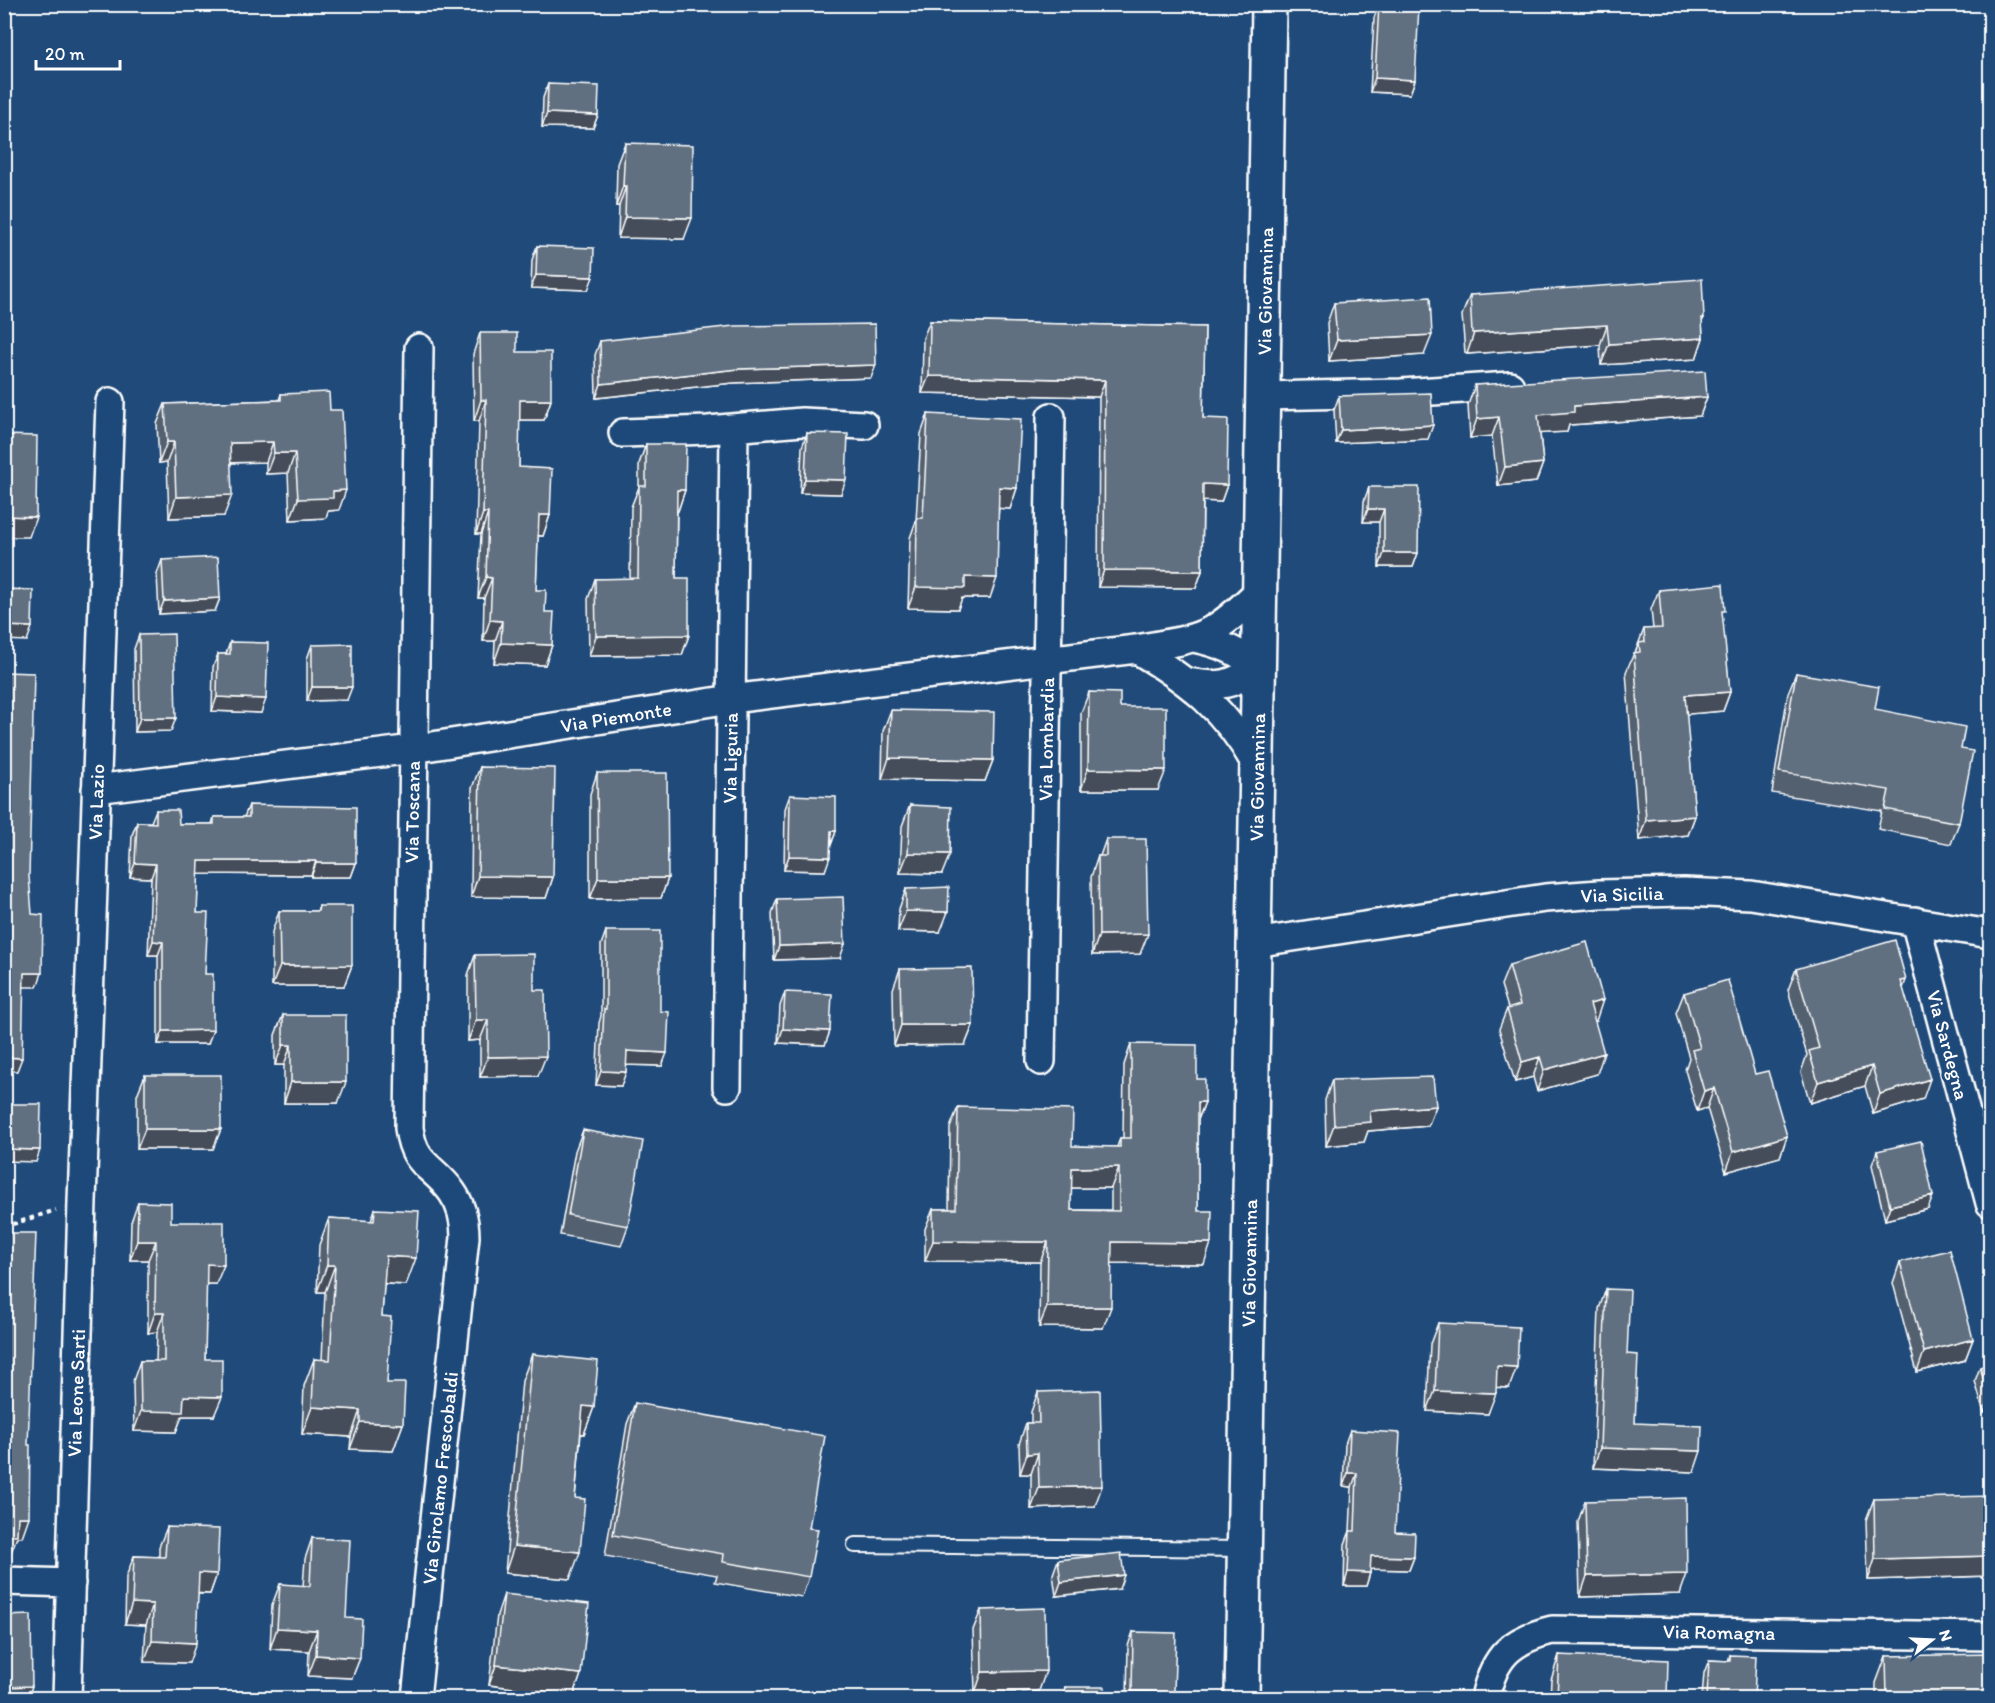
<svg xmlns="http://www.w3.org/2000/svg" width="1995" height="1703" viewBox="0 0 1995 1703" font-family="Itim,sans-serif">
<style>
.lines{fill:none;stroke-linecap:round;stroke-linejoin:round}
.lane-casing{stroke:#fff;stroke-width:18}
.street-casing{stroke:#fff;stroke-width:32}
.secondary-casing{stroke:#fff;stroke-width:38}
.path{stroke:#fff;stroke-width:4;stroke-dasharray:4.5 4.5;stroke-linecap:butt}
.lane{stroke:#1f4a7a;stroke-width:14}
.street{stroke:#1f4a7a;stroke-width:27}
.secondary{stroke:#1f4a7a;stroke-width:33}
.wall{fill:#53606f;stroke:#fff;stroke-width:1.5;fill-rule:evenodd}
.shaded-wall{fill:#444e5a;stroke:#fff;stroke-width:1.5}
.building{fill:#617081;stroke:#fff;stroke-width:1.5;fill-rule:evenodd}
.labels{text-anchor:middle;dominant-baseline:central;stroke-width:6;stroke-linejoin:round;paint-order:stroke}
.street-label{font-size:20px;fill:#fff;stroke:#1f4a7a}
</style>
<rect width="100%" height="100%" fill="#1f4a7a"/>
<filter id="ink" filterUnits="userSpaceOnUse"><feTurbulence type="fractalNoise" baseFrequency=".0167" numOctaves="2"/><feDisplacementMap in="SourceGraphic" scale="12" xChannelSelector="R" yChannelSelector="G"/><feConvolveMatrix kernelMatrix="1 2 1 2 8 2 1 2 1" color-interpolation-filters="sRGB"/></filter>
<g filter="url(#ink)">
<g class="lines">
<defs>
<path id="lane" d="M855,1545L1245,1549"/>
<path id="street" d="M1263,396L1401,393L1510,386
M623,433L708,430L802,422L864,425
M1136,649C1191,682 1226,710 1257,766
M1188,682C1220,688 1231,685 1258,668C1239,651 1219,643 1194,638
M96,789L413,749L731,699L1136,649C1161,644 1191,642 1213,629C1231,619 1245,604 1260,590
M1915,921L1990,1203
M1254,943L1545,898L1599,894L1684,892L1751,895L1990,934
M1041,1061L1051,417
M727,1087L734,428
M4,1581L71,1583
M67,1698L82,1202L110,402
M416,1698L465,1237C465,1221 462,1206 452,1192C433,1165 414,1167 409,1128L419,348
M1485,1698C1494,1656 1511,1640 1552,1630L1990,1636"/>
<path id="secondary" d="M1242,1698L1269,4"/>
</defs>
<use href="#lane" class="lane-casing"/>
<use href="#street" class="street-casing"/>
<use href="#secondary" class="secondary-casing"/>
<path class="path" d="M4,1227L56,1210"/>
<use href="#lane" class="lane"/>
<use href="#street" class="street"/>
<use href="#secondary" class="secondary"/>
</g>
<path class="wall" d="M1379,4L1415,80L1410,94L1370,92L1374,18Z
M548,84L598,115L593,128L542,127L543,98Z
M625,143L684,239L618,238L619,206H616L617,164Z
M537,246L588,290L531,288L532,260Z
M1470,295L1704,318L1702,322L1703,338L1696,359L1601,365L1600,345L1467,354L1465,353L1462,315Z
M1334,303L1424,355L1329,361L1327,323Z
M930,321L1205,327L1203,418L1227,485L1221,502L1203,501L1202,571L1196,588L1098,587L1099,397L922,393L923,338Z
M480,333L517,352L551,400L544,420H519V467L550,515L543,536H538L536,590L545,612L552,645L545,665L494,663L495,641H483L484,598H478L481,534H476L479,421H474L473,354Z
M600,341L871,378L733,383L596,398L595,355Z
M1475,385L1707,397L1700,416L1569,425L1567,432L1540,433L1543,463L1536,482L1498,486L1492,436L1470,438L1468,405Z
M281,394L330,410L339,510L328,511L326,518L290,520L288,473L266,474V462L231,463L224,516L169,518L167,462L159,463L157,424L165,404L279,400Z
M1339,396L1428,439L1336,443L1334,410Z
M928,414L1017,488L1010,509L999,508L990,598H962L958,609L908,608L910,538L916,521L921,434Z
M807,433L841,494L800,493L802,447Z
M646,444L685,490L678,511H677L676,578L689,635L682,655L589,656L588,599L595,579H630L631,507L639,487V464Z
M1369,487L1418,553L1413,567H1379V522H1363L1364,501Z
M162,560L220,598L215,611L159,614L157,574Z
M1659,590L1722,618L1730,692L1723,711L1686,714L1695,816L1688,835L1639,840L1626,672L1634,653H1635L1644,629H1653L1651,609Z
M139,635L171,731L135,732L134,649Z
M230,642L261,713L212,711L213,667L218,654H226Z
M312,645L347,700L307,701V659Z
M1796,673L1961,749L1959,823L1951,844L1878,829L1882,811L1772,793L1788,693Z
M1089,692L1120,707L1158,790H1081V713Z
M891,710L993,760L985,781L882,779L883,731Z
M480,767L553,877L546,898L471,897L472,788Z
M597,773L668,878L661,898L590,899V794Z
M790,795L836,831L831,845L825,871L784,870L785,809Z
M249,805L356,863L351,877H311V875L198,874L197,913L205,974L208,1044H158V955H148L151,878L130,877L132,835L137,822H151L156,810L179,824H212L214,817H244Z
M910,805L942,874L900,873L902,826Z
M1106,839L1140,954L1092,955L1091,877L1098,856H1100Z
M906,889L940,932L898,931L899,909Z
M777,899L840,958L774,960L772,913Z
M319,906L352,965L344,986H272V932L279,911H317Z
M606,931L660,1011L662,1066L627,1065L621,1086L596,1085L599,1023L601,1016V945Z
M475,955L534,990L538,1076L480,1077V1040L468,1041V975Z
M1990,961V997L1985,975Z
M1509,965L1596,1021H1595L1597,1074L1537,1091L1533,1077L1515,1082L1499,1029L1507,1009L1508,1008L1501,985Z
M900,969L973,1025L965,1045L894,1046L893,989Z
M1796,969L1903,989L1923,1099L1873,1114L1865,1086L1810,1103L1801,1072L1807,1055L1788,990Z
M785,992L830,1031L825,1045L778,1043L780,1006Z
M1684,993L1755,1074L1787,1136L1780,1157L1726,1172L1707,1108L1697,1111L1685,1070L1689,1058L1676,1013Z
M283,1015L338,1103H284V1065H275V1035Z
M1131,1044L1197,1079L1205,1102L1198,1120V1211L1204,1264L1111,1263L1103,1328L1039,1327L1040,1262L925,1261V1229L933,1209H949L950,1128L958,1107L1072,1146L1117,1147L1120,1138H1123L1124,1065ZM1071,1188H1111V1210H1071Z
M145,1075L221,1129L213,1149H137V1095Z
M1332,1080L1436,1106L1428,1126L1368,1131L1364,1142L1326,1146L1325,1100Z
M583,1130L628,1226L621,1246L560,1235L575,1151Z
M1877,1151L1928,1209L1885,1220L1872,1165Z
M138,1202L171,1222L216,1284H206L205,1359L214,1416H182L176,1432L134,1431L133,1381L140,1361H156L157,1332L148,1333V1260H130L131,1222Z
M375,1209L406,1285L384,1284L382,1316L387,1383L403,1424L393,1451L350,1449L351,1437L302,1434L304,1386L314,1359L322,1360L325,1292H317L319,1245L329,1218L371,1221Z
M1900,1262L1973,1339L1965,1360L1917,1372L1893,1283Z
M1606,1289L1627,1354L1635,1423L1694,1472L1593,1468L1599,1309Z
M1438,1323L1509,1388L1496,1387L1488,1414L1427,1411L1430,1344Z
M532,1354L594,1407L584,1434H581L575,1498L570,1579L505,1573L522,1381Z
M1990,1364V1411L1984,1413L1975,1381L1980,1367Z
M1038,1392L1095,1506L1031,1509V1474H1020L1019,1444L1026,1423H1031V1412Z
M635,1403L809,1528V1577L802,1597L715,1582L717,1575L605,1556L627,1424Z
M1350,1430L1395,1532L1414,1557L1409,1570L1371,1569L1370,1573L1366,1586H1344L1345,1544L1350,1531L1352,1487L1343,1486L1345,1444Z
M1874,1499L1988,1576L1868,1580L1866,1520Z
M1585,1501L1680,1594L1580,1597L1578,1522Z
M167,1527L217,1574L210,1594H198L189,1663L144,1662L146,1625L125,1624L126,1577L134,1556L159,1557V1547Z
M312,1538L346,1618L360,1658L352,1678L308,1676L309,1651L270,1649L272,1605L280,1584L303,1586L305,1559Z
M1058,1560L1119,1589L1056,1596L1053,1574Z
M504,1594L581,1674L574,1695L489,1685L497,1615Z
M981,1610L1039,1691L975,1693L973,1630Z
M1133,1632L1174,1692L1172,1698H1127L1128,1646Z
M1559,1655L1667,1698H1550L1551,1680Z
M1730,1655L1754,1698H1702L1704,1673L1709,1660L1728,1661Z
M1886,1656L1990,1698H1876V1683Z
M1065,1687L1105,1698H1061Z"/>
<path class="shaded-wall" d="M1375,78L1415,80L1410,94L1370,92Z
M547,113L598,115L593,128L542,127Z
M623,186H626L619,206H616Z
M625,217L692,218L684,239L618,238Z
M536,275L593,277L588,290L531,288Z
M1607,325L1600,345L1467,354L1474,333Z
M1432,335L1424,355L1329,361L1337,340Z
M1703,338L1696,359L1601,365L1609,344Z
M876,365L871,378L733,383L596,398L601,384L738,369Z
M929,376L1105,380L1099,397L922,393Z
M1707,397L1700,416L1569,425L1567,432L1531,434L1538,415L1574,406Z
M481,400H486L479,421H474Z
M520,400H551L544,420H512Z
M1499,417L1492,436L1470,438L1477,419Z
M1433,425L1428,439L1336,443L1341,430Z
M167,442H174L167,462L159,463Z
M273,442L266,462L223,463L230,443Z
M274,453H295L288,473L266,474Z
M1543,463L1536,482L1498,486L1505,467Z
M805,479L846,480L841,494L800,493Z
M1203,484L1227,485L1221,502L1197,501Z
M999,487L1017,488L1010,509L992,508Z
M346,490L339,510L328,511L326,518L290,520L298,499L333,491Z
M677,490H685L678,511H670Z
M232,495L224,516L169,518L176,497Z
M1368,509H1384L1379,522H1363Z
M483,513H488L481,534H476Z
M539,515H550L543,536L531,535Z
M4,516L36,517L29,537H4Z
M1384,553H1418L1413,567H1379Z
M1104,570L1202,571L1196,588L1098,587Z
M486,577L492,578L484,598H478Z
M965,577L997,578L990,598H962L958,609L908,608L916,587Z
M220,598L215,611L159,614L164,601Z
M490,620L502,621L495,641H483Z
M4,626L32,627L27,641L4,640Z
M689,635L682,655L589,656L596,636Z
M501,643L552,645L545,665L494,663Z
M312,687H352L347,700L307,701Z
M1730,692L1723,711L1678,715L1685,695Z
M217,697L266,699L261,713L212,711Z
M140,718H176L171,731L135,732Z
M889,758L993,760L985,781L882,779Z
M1088,769L1166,770L1158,790H1081Z
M1695,816L1688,835L1639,840L1646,820Z
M831,831H836L831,845Z
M908,853L950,854L942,874L900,873Z
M789,856L830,857L825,871L784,870Z
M199,861H316L311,875L194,874Z
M135,863L156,864L151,878L130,877Z
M316,863H356L351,877H311Z
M478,876L553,877L546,898L471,897Z
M598,878H668L661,898L590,899Z
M906,911L948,912L940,932L898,931Z
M1148,934L1140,954L1092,955L1099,935Z
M153,941L163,942L158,955H148Z
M845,944L840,958L774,960L779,946Z
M352,965L344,986H272L280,966Z
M24,973H42L37,987H19Z
M1906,980L1899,1000L1901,981Z
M1603,1000L1596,1021L1583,1025L1590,1004Z
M476,1020H488L480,1040L468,1041Z
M901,1025H973L965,1045L894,1046Z
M783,1029L830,1031L825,1045L778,1043Z
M213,1030L208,1044H158L163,1031Z
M283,1045H291L284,1065H275Z
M627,1051L667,1053L662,1066L622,1065Z
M1604,1053L1597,1074L1537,1091L1544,1070Z
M546,1056L538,1076L480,1077L488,1057Z
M4,1057L22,1058L17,1071H4Z
M1540,1057L1533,1077L1515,1082L1522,1062Z
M1872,1066L1865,1086L1810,1103L1818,1082Z
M601,1071L626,1072L621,1086L596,1085Z
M1930,1079L1923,1099L1873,1114L1880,1094Z
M291,1082H346L338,1103H284Z
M1714,1088L1707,1108L1697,1111L1704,1091Z
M1198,1102H1205L1197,1122Z
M1436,1106L1428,1126L1368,1131L1364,1142L1326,1146L1334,1125L1370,1111Z
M145,1129H221L213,1149H137Z
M1787,1136L1780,1157L1726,1172L1733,1152Z
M4,1149L40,1150L36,1162L4,1161Z
M1119,1167L1111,1188H1064L1072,1168Z
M1933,1196L1928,1209L1885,1220L1890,1206Z
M137,1241H156L148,1260H130Z
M933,1241L1048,1242L1040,1262L925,1261Z
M1112,1242L1211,1243L1204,1264L1104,1263Z
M386,1256L416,1258L406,1285L376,1283Z
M207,1264L224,1265L216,1284H199Z
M327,1265H335L325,1292H317Z
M1047,1307H1111L1103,1328L1039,1327Z
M155,1313H164L157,1332L148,1333Z
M1973,1339L1965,1360L1917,1372L1924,1352Z
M1497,1366L1517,1367L1509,1388L1490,1387Z
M1435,1391L1496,1393L1488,1414L1427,1411Z
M184,1396L222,1397L214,1416H182L176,1432L134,1431L141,1411Z
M1990,1398V1411L1984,1413L1989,1399Z
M583,1406L594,1407L584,1434L574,1433Z
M312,1407L360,1410L351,1437L302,1434Z
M360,1422L403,1424L393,1451L350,1449Z
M1600,1448L1701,1451L1694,1472L1593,1468Z
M1038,1453L1031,1474H1020L1027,1454Z
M1348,1473H1357L1352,1487L1343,1486Z
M1102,1486L1095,1506L1031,1509L1039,1488Z
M18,1517H29L22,1537H17L10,1555H4V1535Z
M514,1546L580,1552L570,1579L505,1573Z
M1371,1556L1414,1557L1409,1570L1366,1569Z
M1990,1556V1570L1988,1576L1868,1580L1875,1559Z
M1348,1572L1370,1573L1366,1586H1344Z
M199,1573L217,1574L210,1594L191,1593Z
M1687,1574L1680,1594L1580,1597L1587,1576Z
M1124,1575L1119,1589L1056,1596L1061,1582Z
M132,1603L153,1604L146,1625L125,1624Z
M277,1628L317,1630L309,1651L270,1649Z
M152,1641L196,1643L189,1663L144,1662Z
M316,1655L360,1658L352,1678L308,1676Z
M496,1665L581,1674L574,1695L489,1685Z
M1046,1671L1039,1691L975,1693L982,1672Z
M32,1686L28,1698H4V1687Z
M1132,1691L1174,1692L1172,1698H1129Z"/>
<path class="building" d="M1379,4L1419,6L1415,80L1375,78Z
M548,84L599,86L598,115L547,113Z
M625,143L693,145L692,218L625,217L626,186H623Z
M537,246L594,248L593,277L536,275Z
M1702,279L1704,318H1702L1703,338L1609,344L1607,325L1472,333L1470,295Z
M1430,297L1432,335L1337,340L1334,303Z
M930,321L1205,327L1203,418L1228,419L1227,485L1203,484L1202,571L1104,570L1105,380L929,376Z
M875,324L876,365L738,369L601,384L600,341L734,326Z
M480,333H517V352H551V400H520L519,467L552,469L550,515H539L536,590H546L545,612H554L552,645L501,643L502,621L490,620L492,578L486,577L488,513H483L486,400H481Z
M1705,371L1707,397L1574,406V412L1538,415L1543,463L1505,467L1499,417L1477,419L1475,385Z
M329,392L330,410H342L346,490L333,491V498L298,499L295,453H274L273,442L230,443L232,495L176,497L174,442H167L165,404L281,400V394Z
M1431,393L1433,425L1341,430L1339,396Z
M928,414L1021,419L1017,488L999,487L997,578L965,577V588L916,587L917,518H923Z
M807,433L848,434L846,480L805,479Z
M4,435L37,436L36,517L4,516Z
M646,444H686L685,490H677L676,578H689V635L596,636L595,579L638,578L639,486H646Z
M1369,487H1419L1418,553H1384V509H1368Z
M218,557L220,598L164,601L162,560Z
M1723,584L1725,611H1722L1730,692L1685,695L1695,816L1646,820L1634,653L1640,652L1639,643L1645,642L1644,629L1662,628L1659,590Z
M4,589L33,590L32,627L4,626Z
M174,634L176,718H140L139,635Z
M230,642L268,643L266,699L217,697L218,654H230Z
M352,644V687H312V645Z
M4,672L34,673L29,876L32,914L43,915L42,973H24L22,1058L4,1057Z
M1796,673L1879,687L1875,709L1965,727L1961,749L1973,751L1959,823L1885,809L1889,790L1779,772Z
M1089,692L1120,693V707H1166V770L1088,769Z
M891,710L994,712L993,760L889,758Z
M480,767L555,768L553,877L478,876Z
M597,773H667L668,878H598Z
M790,795L836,797V831H831L830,857L789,856Z
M249,805L356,807V863H316V861H199L197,913H208L205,974H213V1030L163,1031V942L153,941L156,864L135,863L137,822L156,823V810H178L179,824H214V817H249Z
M910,805L951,807L950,854L908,853Z
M1106,839H1146L1148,934L1099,935L1098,856H1106Z
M949,887L948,912L906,911V889Z
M843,897L845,944L779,946L777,899Z
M319,906H352V965L280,966L279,911H318Z
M606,931H660V1011L669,1012L667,1053L627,1051L626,1072L601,1071L604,1009H606Z
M1895,940L1906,980L1901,981L1930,1079L1880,1094L1872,1066L1818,1082L1809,1051L1819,1048L1796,969Z
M1587,942L1603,1000L1590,1004L1604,1053L1544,1070L1540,1057L1522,1062L1507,1009L1520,1005L1509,965Z
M534,954V990H545L546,1056L488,1057V1020H476L475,955Z
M972,968L973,1025H901L900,969Z
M1728,980L1755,1074L1768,1071L1787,1136L1733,1152L1714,1088L1704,1091L1692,1050L1700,1048L1684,993Z
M785,992L832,994L830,1031L783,1029Z
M283,1015H346V1082H291V1045H283Z
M1131,1044L1197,1045V1079H1205V1102H1198V1211H1212L1211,1243L1112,1242L1111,1307H1047L1048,1242L933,1241V1209H956L958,1107L1073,1110L1072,1146L1120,1147V1138H1131ZM1119,1167V1211L1071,1210L1072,1168Z
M145,1075H221V1129H145Z
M1433,1077L1436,1106L1370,1111L1371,1122L1334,1125L1332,1080Z
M4,1104H41L40,1150L4,1149Z
M583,1130L643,1141L628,1226L568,1215Z
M1921,1141L1933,1196L1890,1206L1877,1151Z
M138,1202L171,1203V1222H224V1265L207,1264L205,1359H222V1397L184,1396L183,1412L141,1411L140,1361H164V1313H155L156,1241H137Z
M375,1209L419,1211L416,1258L386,1256L382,1316L391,1317L387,1383H405L403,1424L360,1422V1410L312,1407L314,1359L330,1360L335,1265H327L329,1218L374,1221Z
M4,1233H36L28,1445H30L29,1517H18L17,1535H4Z
M1950,1250L1973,1339L1924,1352L1900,1262Z
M1606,1289L1630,1290L1627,1354L1638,1355L1635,1423L1702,1426L1701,1451L1600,1448Z
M1438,1323L1519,1327L1517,1367L1497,1366L1496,1393L1435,1391Z
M532,1354L598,1361L594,1407L583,1406L575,1498L585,1499L580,1552L514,1546Z
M1990,1364V1398L1989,1399L1980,1367Z
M1100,1390L1102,1486L1039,1488L1038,1453L1027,1454L1026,1423H1039L1038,1392Z
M635,1403L825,1436L809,1528L818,1529L809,1577L723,1562L724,1554L613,1535Z
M1350,1430L1400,1433L1395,1532L1415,1533L1414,1557L1371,1556L1370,1573L1348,1572L1350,1531H1355L1357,1473H1348Z
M1990,1496V1556L1875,1559L1874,1499Z
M1686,1498L1687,1574L1587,1576L1585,1501Z
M167,1527L219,1529L217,1574L199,1573L196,1643L152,1641L153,1604L132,1603L134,1556L165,1557Z
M312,1538L350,1540L346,1618L362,1619L360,1658L316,1655L317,1630L277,1628L280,1584L310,1586Z
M1121,1553L1124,1575L1061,1582L1058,1560Z
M504,1594L589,1604L581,1674L496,1665Z
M1045,1608L1046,1671L982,1672L981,1610Z
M31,1615L32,1686L4,1687V1616Z
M1133,1632L1176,1633L1174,1692L1132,1691Z
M1990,1654V1698H1887L1886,1656Z
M1559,1655L1668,1660L1667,1698H1557Z
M1730,1655L1756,1656L1754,1698H1707L1709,1660L1730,1661Z
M1065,1687H1105V1698H1065Z"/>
</g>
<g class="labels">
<g class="street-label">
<text transform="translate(1265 291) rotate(-89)">Via Giovannina</text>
<text transform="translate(616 717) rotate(-9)">Via Piemonte</text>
<text transform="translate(1046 739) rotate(-89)">Via Lombardia</text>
<text transform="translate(730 758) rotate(-89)">Via Liguria</text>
<text transform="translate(1257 777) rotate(-89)">Via Giovannina</text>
<text transform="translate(96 802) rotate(-88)">Via Lazio</text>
<text transform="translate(412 812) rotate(-89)">Via Toscana</text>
<text transform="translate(1622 894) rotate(-2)">Via Sicilia</text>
<text transform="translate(1948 1045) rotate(75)">Via Sardegna</text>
<text transform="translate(1249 1263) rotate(-89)">Via Giovannina</text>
<text transform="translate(76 1393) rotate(-88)">Via Leone Sarti</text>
<text transform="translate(440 1478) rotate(-84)">Via Girolamo Frescobaldi</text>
<text transform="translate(1719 1632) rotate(1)">Via Romagna</text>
</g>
</g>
<rect width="1995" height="1703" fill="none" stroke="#1f4a7a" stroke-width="24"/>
<rect x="12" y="12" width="1971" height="1679" fill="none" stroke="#fff" stroke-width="2" filter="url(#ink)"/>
<g transform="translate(1932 1640) rotate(72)" stroke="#1f4a7a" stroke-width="4.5" paint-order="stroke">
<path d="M0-4.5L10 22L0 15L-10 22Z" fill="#ffffff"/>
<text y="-9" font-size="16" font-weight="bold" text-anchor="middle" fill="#ffffff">N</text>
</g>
<path d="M36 60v9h84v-9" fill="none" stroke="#ffffff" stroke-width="3"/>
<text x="45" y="60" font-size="18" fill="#ffffff" stroke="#1f4a7a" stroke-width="4.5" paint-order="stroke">20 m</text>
</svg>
